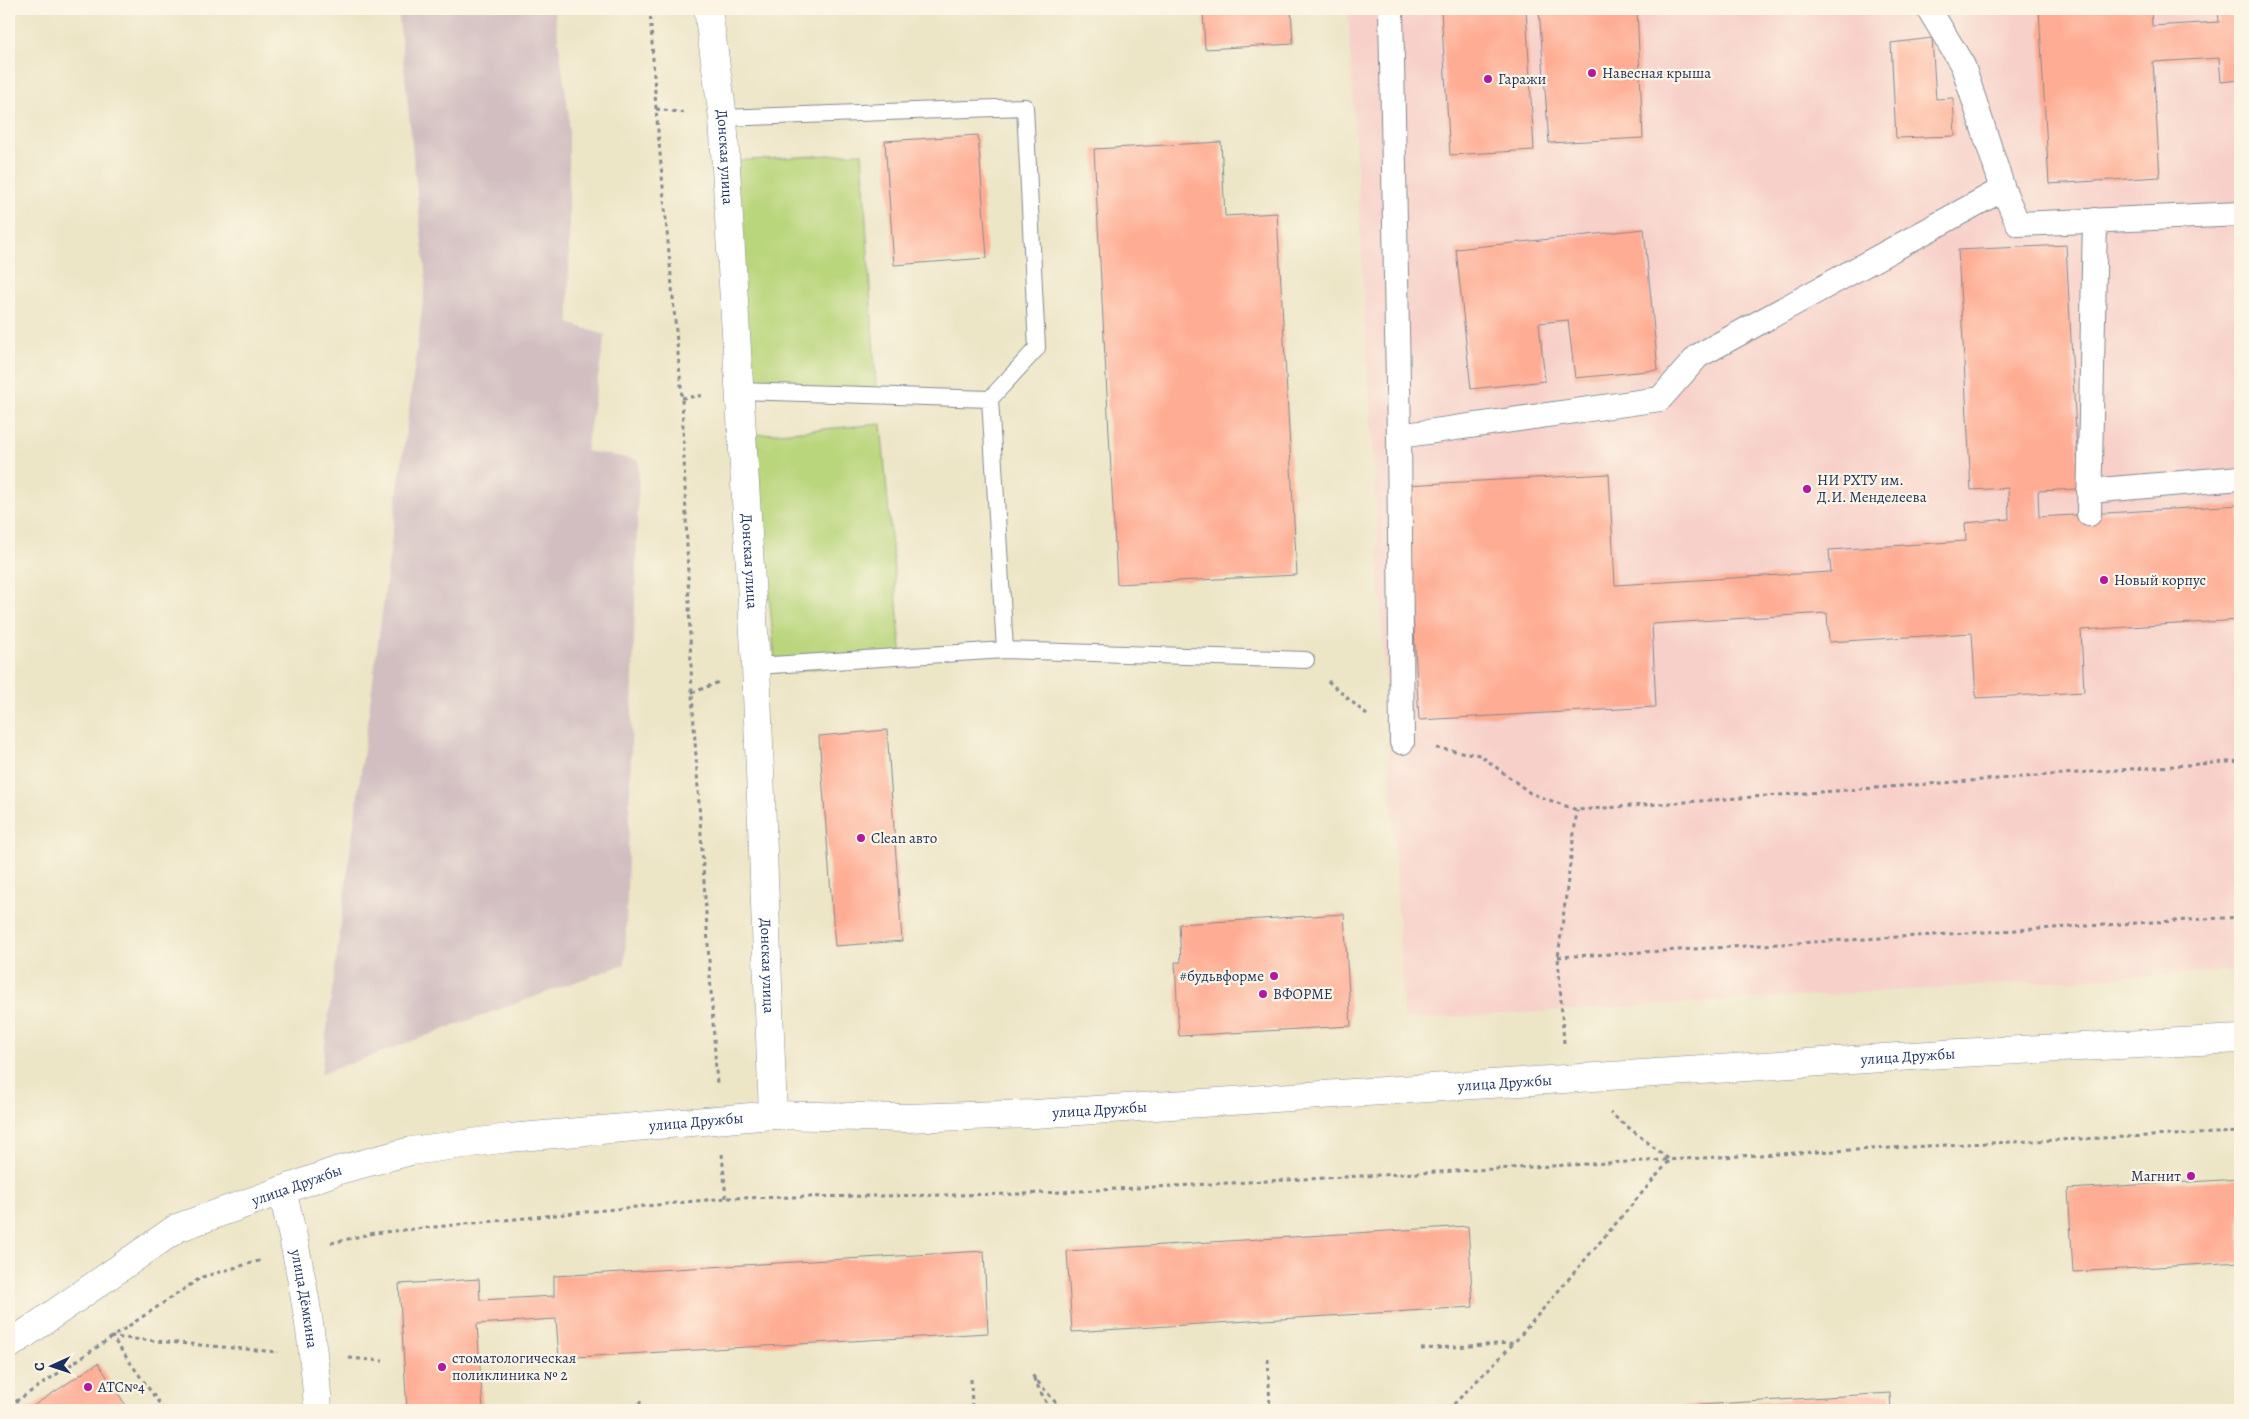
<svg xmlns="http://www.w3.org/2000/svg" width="2249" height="1419" viewBox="0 0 2249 1419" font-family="Alegreya,serif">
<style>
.built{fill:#f7d0c9}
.industrial{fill:#d2bec1}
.green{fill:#b9d67c;stroke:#6a826d}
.building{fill:#feac93}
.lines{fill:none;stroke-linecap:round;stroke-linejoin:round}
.service-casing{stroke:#848a92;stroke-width:18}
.pedestrian-casing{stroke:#848a92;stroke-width:26}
.minor-casing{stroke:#848a92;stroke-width:29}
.path{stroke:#848a92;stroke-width:3;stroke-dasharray:4 4;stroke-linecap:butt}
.service{stroke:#fff;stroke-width:16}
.pedestrian{stroke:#fff;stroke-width:24}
.minor{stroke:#fff;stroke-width:28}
.poi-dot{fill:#b5179e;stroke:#fcf5e5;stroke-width:2}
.labels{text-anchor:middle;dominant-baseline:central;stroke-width:4.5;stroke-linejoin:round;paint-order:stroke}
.poi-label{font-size:15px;fill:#1b2f5e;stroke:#fcf5e5;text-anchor:start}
.street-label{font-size:15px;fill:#1b2f5e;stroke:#fcf5e5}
</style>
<rect width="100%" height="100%" fill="#fcf5e5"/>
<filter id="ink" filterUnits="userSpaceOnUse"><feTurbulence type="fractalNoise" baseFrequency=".02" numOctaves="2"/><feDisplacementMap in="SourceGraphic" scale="10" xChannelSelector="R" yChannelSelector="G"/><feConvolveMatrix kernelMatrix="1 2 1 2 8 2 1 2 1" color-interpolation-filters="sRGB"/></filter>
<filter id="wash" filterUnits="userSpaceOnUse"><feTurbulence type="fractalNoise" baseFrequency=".0096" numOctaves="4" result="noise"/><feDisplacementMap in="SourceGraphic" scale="20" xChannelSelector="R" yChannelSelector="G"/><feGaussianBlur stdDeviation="1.12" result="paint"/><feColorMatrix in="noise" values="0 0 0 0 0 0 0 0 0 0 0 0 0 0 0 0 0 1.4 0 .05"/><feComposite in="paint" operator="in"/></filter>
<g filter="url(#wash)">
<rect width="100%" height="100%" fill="#ece5c6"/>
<path class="built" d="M1348,9H2240V970L1404,1020Z"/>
<path class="industrial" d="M398,9H554L569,117V323L605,335L586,451L639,460L625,964L321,1074L426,280Z"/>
<path class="green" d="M862,153L876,388L749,396L734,161Z
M881,424L902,661L776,672L755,435Z"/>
<g id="blocks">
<path class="building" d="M1203,9H1291L1293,44L1205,49Z
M1441,9H1526L1534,150L1450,155Z
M1539,9H1637L1643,138L1549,143Z
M2039,9H2151L2152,26L2219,22L2218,9H2240V80L2221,82L2219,58L2153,62L2160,177L2049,184Z
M1932,38L1936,99L1953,98L1955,136L1896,138L1891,43Z
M978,135L987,258L894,265L885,141Z
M1221,142L1225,216L1277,213L1297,575L1117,584L1094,149Z
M1644,229L1658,370L1575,378L1568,320L1539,323L1545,381L1471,389L1456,249Z
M2066,245L2079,489L2038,491L2039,517L2240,505V620L2081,630L2084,692L1976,698L1972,633L1829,642L1827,613L1652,624L1656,707L1419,720L1406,485L1609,474L1615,585L1831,572L1829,550L1966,541L1965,523L2009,519L2008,488L1971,490L1958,250Z
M887,730L902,941L835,946L819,736Z
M1344,914L1351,1026L1179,1036L1175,962H1181L1179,924Z
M2240,1179V1262L2073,1272L2068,1189Z
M1468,1226L1473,1307L1072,1332L1067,1251Z
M984,1251L988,1333L559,1358L556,1319L477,1324L483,1410H407L399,1284L479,1279L480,1300L554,1296V1276Z
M98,1363L129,1410H27Z
M1890,1393L1891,1410H1636V1409Z"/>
</g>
</g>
<g filter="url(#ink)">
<use href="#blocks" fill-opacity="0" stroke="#848a92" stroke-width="1"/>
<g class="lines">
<defs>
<path id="service" d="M723,118L1025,107L1037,348L990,399L1005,650
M738,391L990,399
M756,666L1005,650L1306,660"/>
<path id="pedestrian" d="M1391,9L1399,436
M2003,189L2018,224L2240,214
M2089,491L2240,478
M2089,514L2095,220
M1402,742L1399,436L1660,399L1698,356L2003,189L1963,66L1929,9"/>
<g id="minor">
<path id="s1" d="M708,9L723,118L756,666L773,1115"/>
<path id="s2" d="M282,1190C300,1263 314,1335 318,1410"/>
<path id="s3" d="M9,1345L177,1228L339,1170L411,1151L509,1138L773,1115L905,1118L1034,1114L1959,1053L2240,1039"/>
</g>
</defs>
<use href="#service" class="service-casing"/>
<use href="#pedestrian" class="pedestrian-casing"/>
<use href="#minor" class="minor-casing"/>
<path class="path" d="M650,9L656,109L682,398L692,694L717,1085
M656,109L686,113
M682,398L705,395
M1328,681L1367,715
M692,693L721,681
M1436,748L1480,755L1530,793L1577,810L2240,761
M1558,957L2240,917
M1564,1043L1558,957L1577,810
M722,1154L726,1198
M331,1243L374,1233L726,1198L1022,1194L1966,1144L2240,1132
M1421,1349L1514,1343L1670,1160L1610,1113
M349,1358L383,1361
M1268,1359L1270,1410
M971,1379L972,1410
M640,1401V1410
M9,1406L202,1277L262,1260
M164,1410L112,1337L278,1352
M1050,1410L1032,1375L1062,1410
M1448,1410L1514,1343"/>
<use href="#service" class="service"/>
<use href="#pedestrian" class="pedestrian"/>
<use href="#minor" class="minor"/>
</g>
</g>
<g class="poi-dot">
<circle cx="1592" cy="73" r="5"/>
<circle cx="1488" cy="79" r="5"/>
<circle cx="1807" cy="489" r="5"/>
<circle cx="2104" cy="580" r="5"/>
<circle cx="861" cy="838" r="5"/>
<circle cx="1274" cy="976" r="5"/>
<circle cx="1263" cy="994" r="5"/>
<circle cx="2191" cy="1176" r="5"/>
<circle cx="442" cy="1367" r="5"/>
<circle cx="88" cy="1387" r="5"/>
</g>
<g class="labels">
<g class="poi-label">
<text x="1602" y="73">Навесная крыша</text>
<text x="1498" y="79">Гаражи</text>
<text x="1817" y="480">НИ РХТУ им.<tspan x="1817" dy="17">Д.И. Менделеева</tspan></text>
<text x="2114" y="580">Новый корпус</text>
<text x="871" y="838">Сlean авто</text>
<text x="1264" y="976" text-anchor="end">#будьвформе</text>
<text x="1273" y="994">ВФОРМЕ</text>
<text x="2181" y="1176" text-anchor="end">Магнит</text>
<text x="452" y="1358">стоматологическая<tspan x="452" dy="17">поликлиника № 2</tspan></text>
<text x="98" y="1387">АТС№4</text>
</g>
<g class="street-label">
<text stroke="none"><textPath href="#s1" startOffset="149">Донская улица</textPath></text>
<text stroke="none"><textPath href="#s1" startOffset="554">Донская улица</textPath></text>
<text stroke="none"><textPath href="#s1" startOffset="959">Донская улица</textPath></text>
<text stroke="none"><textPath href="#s3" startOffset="1952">улица Дружбы</textPath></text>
<text stroke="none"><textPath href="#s3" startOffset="1548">улица Дружбы</textPath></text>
<text stroke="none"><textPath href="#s3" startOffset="1142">улица Дружбы</textPath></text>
<text stroke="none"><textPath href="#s3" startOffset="738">улица Дружбы</textPath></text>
<text stroke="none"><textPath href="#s3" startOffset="332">улица Дружбы</textPath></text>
<text stroke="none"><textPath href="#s2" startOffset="111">улица Дёмкина</textPath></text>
</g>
</g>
<rect width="2249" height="1419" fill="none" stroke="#fcf5e5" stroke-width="30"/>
<g transform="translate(52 1366) rotate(267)" stroke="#fcf5e5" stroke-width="4" paint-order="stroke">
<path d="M0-4L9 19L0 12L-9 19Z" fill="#1b2f5e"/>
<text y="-8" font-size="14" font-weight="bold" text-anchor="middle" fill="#1b2f5e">С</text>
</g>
</svg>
